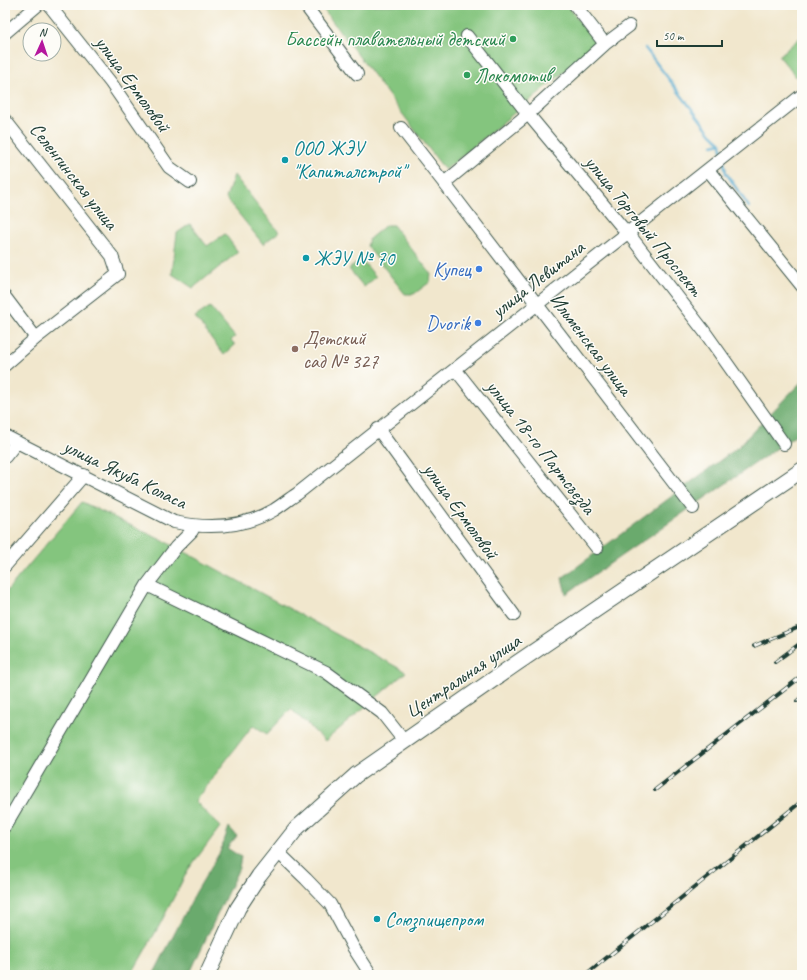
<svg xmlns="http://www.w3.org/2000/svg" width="807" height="980" viewBox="0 0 807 980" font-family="Caveat,sans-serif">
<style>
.green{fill:#84c57e;stroke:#528159}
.forest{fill:#6baa6d;stroke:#457450}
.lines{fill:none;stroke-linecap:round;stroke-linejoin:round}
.stream{stroke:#51a9ce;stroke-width:2.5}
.minor-casing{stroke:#3e564b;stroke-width:14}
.major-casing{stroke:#3e564b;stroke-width:17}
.minor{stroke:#fff;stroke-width:12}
.major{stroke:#fff;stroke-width:15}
.rail-casing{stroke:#1f3d34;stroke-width:4}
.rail{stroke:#fdfcf7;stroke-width:2.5;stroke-dasharray:8;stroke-linecap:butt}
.leisure-dot{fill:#2e9e5b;stroke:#fdfcf7;stroke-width:1.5}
.culture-dot{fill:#0f9aa8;stroke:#fdfcf7;stroke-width:1.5}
.shop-dot{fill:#3f7fe0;stroke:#fdfcf7;stroke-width:1.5}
.education-dot{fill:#8d6e63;stroke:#fdfcf7;stroke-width:1.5}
.labels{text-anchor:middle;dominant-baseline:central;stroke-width:3;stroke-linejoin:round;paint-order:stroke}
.leisure-label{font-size:20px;fill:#27864d;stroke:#fdfcf7;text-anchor:end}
.street-label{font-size:20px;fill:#1f3d34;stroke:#fdfcf7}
.culture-label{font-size:20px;fill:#0d838f;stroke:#fdfcf7;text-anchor:start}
.shop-label{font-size:20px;fill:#366cbe;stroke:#fdfcf7;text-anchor:end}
.education-label{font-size:20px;fill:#785e54;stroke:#fdfcf7;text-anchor:start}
</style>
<rect width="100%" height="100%" fill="#fdfcf7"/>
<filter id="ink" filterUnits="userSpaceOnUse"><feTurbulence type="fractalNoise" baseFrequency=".025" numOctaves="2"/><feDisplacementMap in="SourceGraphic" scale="8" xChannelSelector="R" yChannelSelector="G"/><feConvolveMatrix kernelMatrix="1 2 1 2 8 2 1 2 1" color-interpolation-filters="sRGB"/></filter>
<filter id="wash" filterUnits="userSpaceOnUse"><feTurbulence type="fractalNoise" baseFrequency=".012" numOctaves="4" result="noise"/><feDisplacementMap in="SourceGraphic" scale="16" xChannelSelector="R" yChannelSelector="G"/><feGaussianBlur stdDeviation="0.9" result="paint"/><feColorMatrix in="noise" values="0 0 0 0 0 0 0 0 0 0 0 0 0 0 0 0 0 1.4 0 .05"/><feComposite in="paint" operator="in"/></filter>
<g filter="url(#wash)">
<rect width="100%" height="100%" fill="#f1e7cd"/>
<path class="green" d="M320,5H567L597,45L445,170Z
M802,36V73L797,78L779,56Z
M234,175L279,232L263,244L226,198Z
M190,224L207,246L225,234L238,252L193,288L172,274L177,233Z
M386,225H393L431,274L430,282L414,294H405L367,246L369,239Z
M361,259L376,277L364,287L349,269Z
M210,307L235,337L231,340L235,345L224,355L195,317Z
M82,502L176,547L406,672L325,741L291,709L267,734L253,725L195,801L220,827L188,870L159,926L131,975H5V593Z"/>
<path class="forest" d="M802,381V431L566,594L562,578L738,447Z
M229,827L237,836L227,848L241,857L239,868L189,975H153L196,892L220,852Z"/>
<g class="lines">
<path class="stream" d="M645,48L711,134L721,143L722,153
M713,145L721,143
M724,162L726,173L749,207"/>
</g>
</g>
<g filter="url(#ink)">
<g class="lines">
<defs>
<path id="minor" d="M49,5L111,83L169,167L190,182
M305,5L357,74
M575,5L605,44
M5,33L38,5
M467,36L528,114L622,227L628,233L704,331L784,444
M5,120L112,256L118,274L36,338L5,365
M401,128L444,183L693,508
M708,170L802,286
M444,183L528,114L605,44L629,26
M5,297L36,338
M455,369L597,548
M378,429L514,615
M5,436L174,522C208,529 243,528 274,510C282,505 289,499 297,494L802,95
M5,457L17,442
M5,566L84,475
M147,585L326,672L382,713L404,741
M5,826L147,585L176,547L192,531L194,526
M278,852L306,879L330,904L353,947L371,975"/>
<path id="major" d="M207,975L238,908L259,876L297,828L356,775L517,663L802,470"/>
</defs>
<use href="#minor" class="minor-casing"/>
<use href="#major" class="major-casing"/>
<use href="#minor" class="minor"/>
<use href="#major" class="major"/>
<defs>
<path id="rail" d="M754,646L802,626
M775,662L802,642
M797,701L802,697
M655,790L802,676
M585,975L802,801"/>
</defs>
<use href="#rail" class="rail-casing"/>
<use href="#rail" class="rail"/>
</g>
</g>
<g class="leisure-dot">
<circle cx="513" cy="39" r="4"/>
<circle cx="467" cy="75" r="4"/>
</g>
<g class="culture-dot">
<circle cx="285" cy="160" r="4"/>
<circle cx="306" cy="258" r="4"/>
<circle cx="377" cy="919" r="4"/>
</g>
<g class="shop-dot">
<circle cx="479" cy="269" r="4"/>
<circle cx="478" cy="323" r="4"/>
</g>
<circle class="education-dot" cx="295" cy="349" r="4"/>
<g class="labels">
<g class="leisure-label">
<text x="505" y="39">Бассейн плавательный детский</text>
<text x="475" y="75" text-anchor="start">Локомотив</text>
</g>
<g class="street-label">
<text transform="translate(133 84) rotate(54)">улица Ермоловой</text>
<text transform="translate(74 176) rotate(52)">Селенгинская улица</text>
<text transform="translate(644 226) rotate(51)">улица Торговый Проспект</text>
<text transform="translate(538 279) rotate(-38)">улица Левитана</text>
<text transform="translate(591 344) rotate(53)">Ильменская улица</text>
<text transform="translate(541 447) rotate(52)">улица 18-го Партсъезда</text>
<text transform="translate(125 474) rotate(26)">улица Якуба Коласа</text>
<text transform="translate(461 511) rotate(54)">улица Ермоловой</text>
<text transform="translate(463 676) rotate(-34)">Центральная улица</text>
</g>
<g class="culture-label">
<text x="293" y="148">ООО ЖЭУ<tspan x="293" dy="23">"Капиталстрой"</tspan></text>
<text x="314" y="258">ЖЭУ № 70</text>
<text x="385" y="919">Союзпищепром</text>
</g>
<g class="shop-label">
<text x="471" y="269">Купец</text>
<text x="470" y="323">Dvorik</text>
</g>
<g class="education-label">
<text x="303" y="338">Детский<tspan x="303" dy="23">сад № 327</tspan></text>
</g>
</g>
<rect width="807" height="980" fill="none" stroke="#fdfcf7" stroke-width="20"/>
<g transform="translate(42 42) rotate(3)"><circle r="19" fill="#fdfcf7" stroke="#a4b0a9"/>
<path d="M0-3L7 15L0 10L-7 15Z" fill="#b5179e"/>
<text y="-6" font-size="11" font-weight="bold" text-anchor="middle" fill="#1f3d34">N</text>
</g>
<path d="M657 40v6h65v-6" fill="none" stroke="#1f3d34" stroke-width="2"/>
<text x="663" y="40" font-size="12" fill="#1f3d34" stroke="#fdfcf7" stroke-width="3" paint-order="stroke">50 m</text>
</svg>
